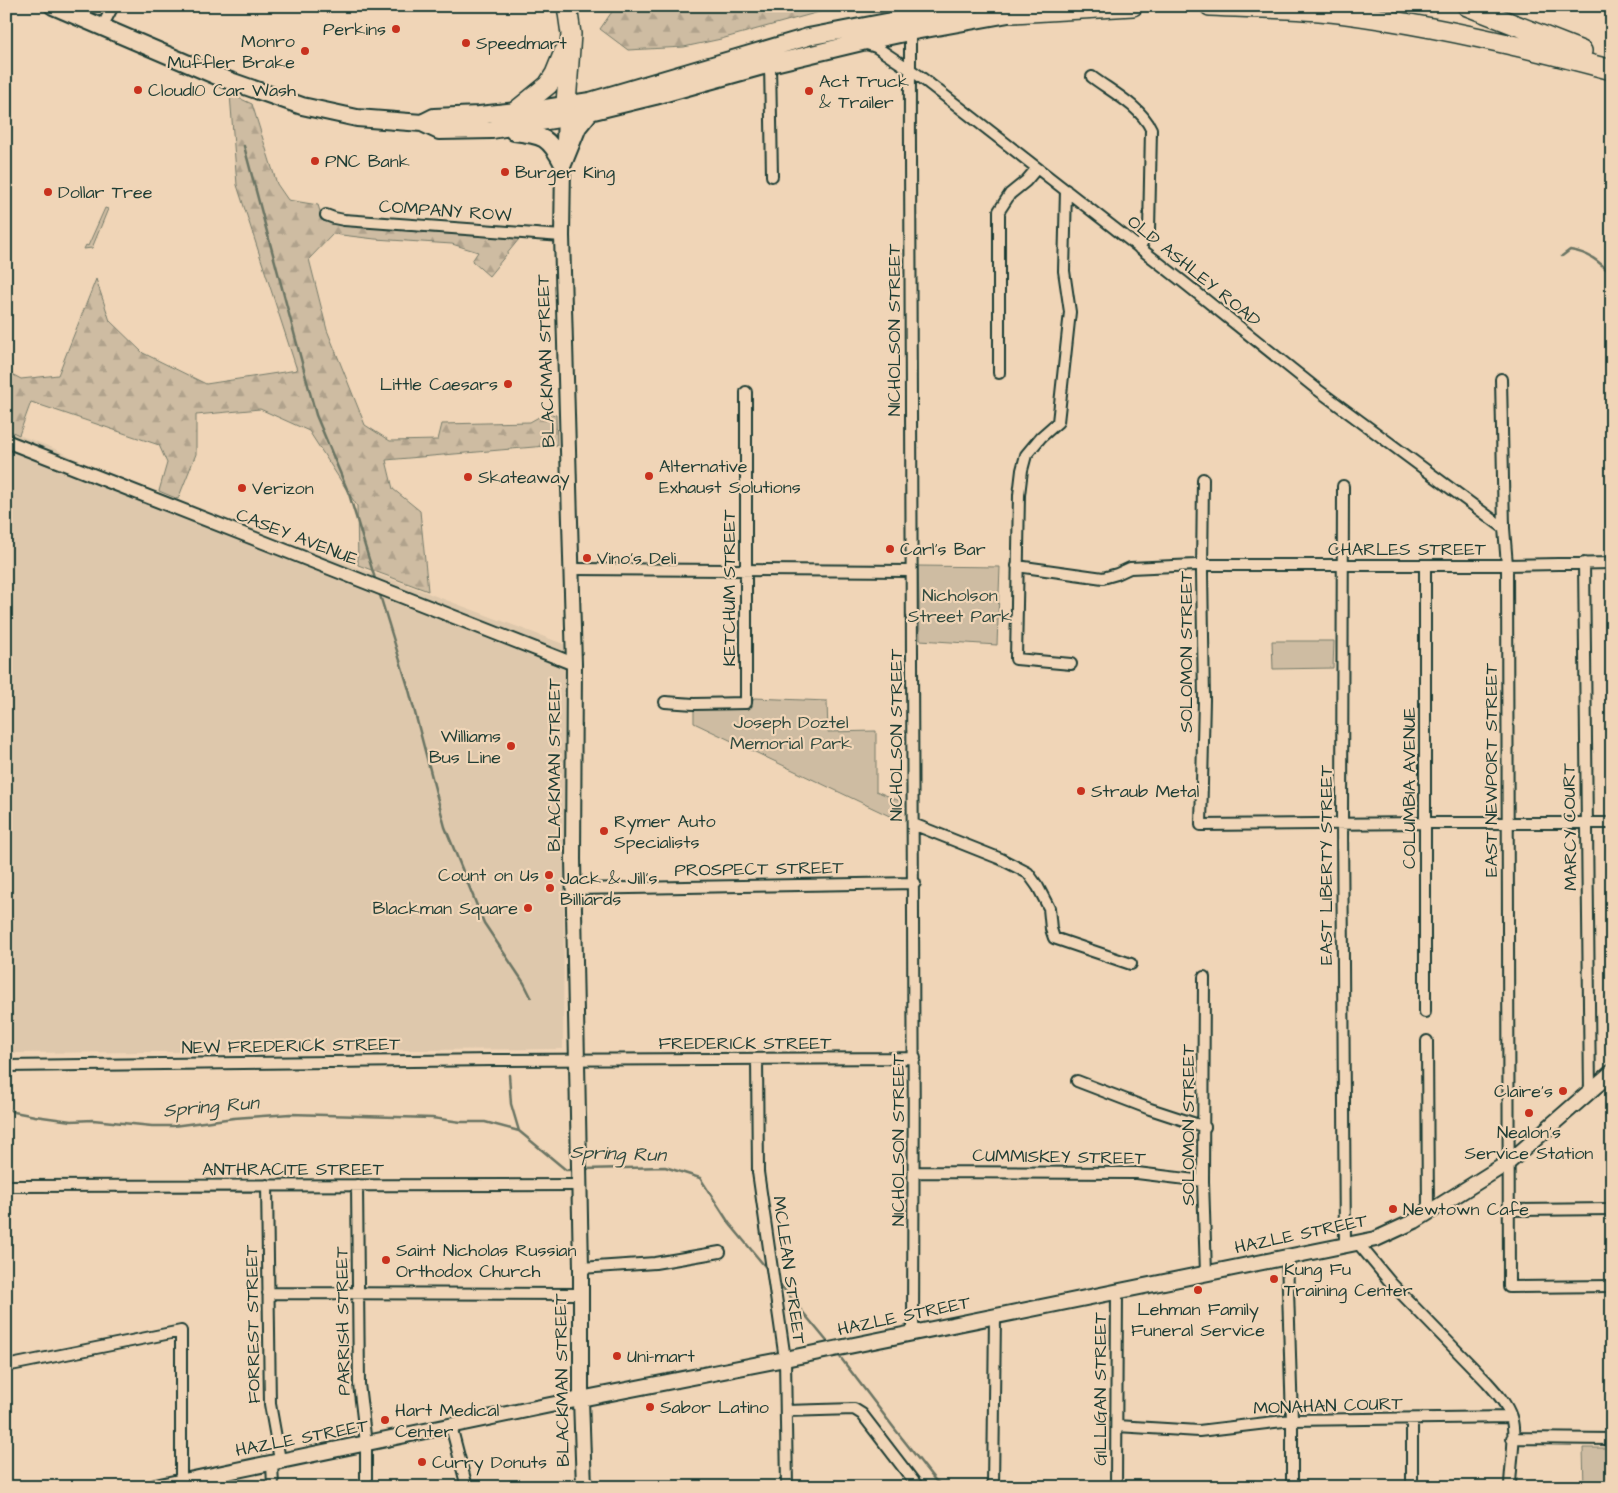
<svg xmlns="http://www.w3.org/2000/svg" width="1618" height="1493" viewBox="0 0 1618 1493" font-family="'Architects Daughter',sans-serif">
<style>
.built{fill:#dec8ac}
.forest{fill:url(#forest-firs);stroke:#767c6b}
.park{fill:#cebca2;stroke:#767c6b}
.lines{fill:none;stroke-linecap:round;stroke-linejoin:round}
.stream{stroke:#6b7463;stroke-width:2.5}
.minor-casing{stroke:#1f3d34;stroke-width:14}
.tertiary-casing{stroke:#1f3d34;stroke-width:16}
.secondary-casing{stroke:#1f3d34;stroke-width:18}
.primary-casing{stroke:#1f3d34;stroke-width:20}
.motorway-casing{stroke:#1f3d34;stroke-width:22}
.minor{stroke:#f0d5b7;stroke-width:10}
.tertiary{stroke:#f0d5b7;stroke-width:12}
.secondary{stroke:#f0d5b7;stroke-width:14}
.primary{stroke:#f0d5b7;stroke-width:16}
.motorway{stroke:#f0d5b7;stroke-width:19}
.poi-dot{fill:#c8321e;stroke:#f0d5b7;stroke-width:2}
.labels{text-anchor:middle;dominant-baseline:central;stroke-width:4.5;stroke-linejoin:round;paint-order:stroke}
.poi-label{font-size:18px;fill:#1f3d34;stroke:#f0d5b7;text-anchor:start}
.street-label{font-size:18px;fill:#1f3d34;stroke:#f0d5b7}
.park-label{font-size:18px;fill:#304a3f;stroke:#f0d5b7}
.water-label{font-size:19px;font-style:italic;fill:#324b40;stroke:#f0d5b7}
</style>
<defs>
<pattern id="forest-firs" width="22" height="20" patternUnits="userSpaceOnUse" patternTransform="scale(1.25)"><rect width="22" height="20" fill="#cebca2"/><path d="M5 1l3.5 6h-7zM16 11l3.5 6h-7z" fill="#b0a28c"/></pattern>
</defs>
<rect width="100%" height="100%" fill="#f0d5b7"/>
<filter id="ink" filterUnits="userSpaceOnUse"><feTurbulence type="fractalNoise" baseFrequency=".02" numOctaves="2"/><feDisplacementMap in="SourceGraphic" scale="10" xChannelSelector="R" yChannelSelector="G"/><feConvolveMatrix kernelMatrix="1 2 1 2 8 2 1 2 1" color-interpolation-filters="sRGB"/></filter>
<g filter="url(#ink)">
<path class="built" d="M6,430L53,448L148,493L393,580L566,645L563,1049L6,1053Z"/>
<path class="forest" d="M616,6H841L721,39L684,47L628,50L600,29Z
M230,94L252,104L277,184L288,200L318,205L323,221L408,231L519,239L489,276L472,261L478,252L452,244L375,239L333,234L309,259L327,330L365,425L390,441L438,440L442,424L530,422L546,413L556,415L557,445L386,460L393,489L420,511L428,591L358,565L357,506L309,431L260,409L196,415V454L178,499L159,491L167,463L159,445L31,402L19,435L6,429V371L21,379L58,375L96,279L110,321L143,353L206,384L297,370L237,185Z"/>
<path class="park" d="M105,208L108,209L92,248L84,249L86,245L88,246Z
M918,566L1000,567L997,645L920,640Z
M1272,641H1334L1333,668L1273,669Z
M754,698L827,701L828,732L876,731V791L902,802L900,821L694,723V709L751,706Z
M1583,1448H1612V1487H1584Z"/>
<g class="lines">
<path class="stream" d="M244,146L316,415L349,494L376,582
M1562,256L1570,250C1589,253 1599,261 1612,275
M379,592L409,690L445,827L484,923L524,983L531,997
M509,1075L511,1104L519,1131
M6,1108L14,1112L35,1116L71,1121L93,1120L152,1126H173L234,1118L290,1114L432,1118L461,1122H485L519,1131L566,1170H574
M584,1169L665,1167L700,1178L729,1223L768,1270
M778,1282L830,1345
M837,1353L894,1428L935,1480L943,1487"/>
<defs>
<path id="minor" d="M102,27L113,6
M908,27L910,40C909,471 916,902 913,1333
M864,43L876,47L918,75L1182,281L1318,390L1504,528
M770,64L772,176
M1092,77C1112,92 1140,106 1151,129L1149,231L1139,248
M1066,190L1064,271L1070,312L1058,422L1041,437L1026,455L1022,470L1019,495L1016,659L1071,664
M326,215L334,218L344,220L562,236
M999,373V211L1010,194L1026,181L1037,168
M1501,379L1504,528L1507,565L1509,1287L1612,1286
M1203,479L1202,572L1204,700L1201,825L1425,823H1612
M1343,486L1342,824L1345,1244
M1584,563L1590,1092
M1017,566L1103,578L1117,574L1130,568L1196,565H1507L1612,563
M572,569L911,571
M665,702L694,704L746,703V392
M913,824L1001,859L1028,873L1038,887L1049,908L1051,929L1054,938L1131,964
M574,889L915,883
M1204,977L1203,1181L1206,1273
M1425,1012V565
M1427,1041L1428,1213
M757,1059L758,1172L785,1359L787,1487
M6,1066L495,1060L915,1058
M1077,1081L1150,1109L1205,1127
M915,1172L1137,1173L1203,1181
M267,1185L270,1404L280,1460
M357,1185L359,1384L366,1444V1487
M6,1186L579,1185
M1509,1210L1612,1209
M1357,1242L1391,1283L1487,1382C1496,1392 1507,1404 1511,1417C1517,1435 1510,1467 1510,1487
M1287,1257L1292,1420V1487
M581,1268L655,1263L720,1252
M268,1293L581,1294
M6,1366L181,1331V1475L178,1486
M786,1411L854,1409L862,1414L918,1487
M1412,1419V1487
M451,1426L467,1487
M1117,1426L1199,1431L1292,1420L1511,1417
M1512,1438L1612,1439
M272,1462L273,1487
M993,1487L995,1316
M1116,1487L1117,1290"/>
<path id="tertiary" d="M6,441L574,664"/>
<path id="secondary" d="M565,118L563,164L562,236L574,664L573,859L581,1268V1399L584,1487
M155,1487L555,1404L785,1359L1376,1239L1415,1221L1509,1162L1612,1072"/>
<path id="primary" d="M53,6L219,77L302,106L357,118L422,123L439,131L492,130L565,118L655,96L770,64L862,42L909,32L1024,11
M422,123L434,117L479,115L546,108L590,101L808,37L970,6
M514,132C543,135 549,137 563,164
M563,164L578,127L591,111"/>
<path id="motorway" d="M1210,6C1253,8 1297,8 1339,13C1432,25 1522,46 1612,70
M1467,6L1582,51
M1013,13L1133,6
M566,104L571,34L567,6
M516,111L548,85L555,74L564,52"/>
</defs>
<use href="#minor" class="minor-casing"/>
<use href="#tertiary" class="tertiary-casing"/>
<use href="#secondary" class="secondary-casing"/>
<use href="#primary" class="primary-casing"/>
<use href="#motorway" class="motorway-casing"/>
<use href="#minor" class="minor"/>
<use href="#tertiary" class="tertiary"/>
<use href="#secondary" class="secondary"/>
<use href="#primary" class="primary"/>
<use href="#motorway" class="motorway"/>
</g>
</g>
<g class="poi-dot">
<circle cx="396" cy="29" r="5"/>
<circle cx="466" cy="43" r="5"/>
<circle cx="305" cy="51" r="5"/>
<circle cx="138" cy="90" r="5"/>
<circle cx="809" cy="91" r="5"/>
<circle cx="315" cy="161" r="5"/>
<circle cx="505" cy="172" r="5"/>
<circle cx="48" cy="192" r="5"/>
<circle cx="508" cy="384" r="5"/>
<circle cx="649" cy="476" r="5"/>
<circle cx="468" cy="477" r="5"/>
<circle cx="242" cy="488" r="5"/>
<circle cx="890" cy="549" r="5"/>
<circle cx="587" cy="558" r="5"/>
<circle cx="511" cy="746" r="5"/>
<circle cx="1081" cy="791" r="5"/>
<circle cx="604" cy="831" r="5"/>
<circle cx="549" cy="875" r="5"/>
<circle cx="550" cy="888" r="5"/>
<circle cx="528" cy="908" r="5"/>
<circle cx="1563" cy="1091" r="5"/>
<circle cx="1529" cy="1113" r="5"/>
<circle cx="1393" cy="1209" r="5"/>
<circle cx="386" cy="1260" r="5"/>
<circle cx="1274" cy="1279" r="5"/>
<circle cx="1198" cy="1290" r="5"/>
<circle cx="617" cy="1356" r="5"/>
<circle cx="650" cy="1407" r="5"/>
<circle cx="385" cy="1420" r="5"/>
<circle cx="422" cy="1462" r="5"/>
</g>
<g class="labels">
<g class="poi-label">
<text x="386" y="29" text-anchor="end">Perkins</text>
<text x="295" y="41" text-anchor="end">Monro<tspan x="295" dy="21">Muffler Brake</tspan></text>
<text x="476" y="43">Speedmart</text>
<text x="819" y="81">Act Truck<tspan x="819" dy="21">&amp; Trailer</tspan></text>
<text x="148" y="90">Cloud10 Car Wash</text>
<text x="325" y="161">PNC Bank</text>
<text x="515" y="172">Burger King</text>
<text x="58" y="192">Dollar Tree</text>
<text x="498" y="384" text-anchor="end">Little Caesars</text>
<text x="659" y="466">Alternative<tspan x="659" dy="21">Exhaust Solutions</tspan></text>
<text x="478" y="477">Skateaway</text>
<text x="252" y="488">Verizon</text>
<text x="900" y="549">Carl's Bar</text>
<text x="597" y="558">Vino's Deli</text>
<text x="501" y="736" text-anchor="end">Williams<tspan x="501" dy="21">Bus Line</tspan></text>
<text x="1091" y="791">Straub Metal</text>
<text x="614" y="821">Rymer Auto<tspan x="614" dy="21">Specialists</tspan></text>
<text x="539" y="875" text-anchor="end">Count on Us</text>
<text x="560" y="878">Jack &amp; Jill's<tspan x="560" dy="21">Billiards</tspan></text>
<text x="518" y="908" text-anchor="end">Blackman Square</text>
<text x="1553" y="1091" text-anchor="end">Claire's</text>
<text x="1529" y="1132" text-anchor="middle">Nealon's<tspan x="1529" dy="21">Service Station</tspan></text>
<text x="1403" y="1209">Newtown Cafe</text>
<text x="396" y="1250">Saint Nicholas Russian<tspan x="396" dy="21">Orthodox Church</tspan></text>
<text x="1284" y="1269">Kung Fu<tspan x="1284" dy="21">Training Center</tspan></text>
<text x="1198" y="1309" text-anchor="middle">Lehman Family<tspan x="1198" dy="21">Funeral Service</tspan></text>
<text x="627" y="1356">Uni-mart</text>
<text x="660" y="1407">Sabor Latino</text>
<text x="395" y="1410">Hart Medical<tspan x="395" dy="21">Center</tspan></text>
<text x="432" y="1462">Curry Donuts</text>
</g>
<g class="street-label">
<text transform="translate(445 211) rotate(4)">COMPANY ROW</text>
<text transform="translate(1194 271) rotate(39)">OLD ASHLEY ROAD</text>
<text transform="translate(894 330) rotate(-90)">NICHOLSON STREET</text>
<text transform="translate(546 361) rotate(-92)">BLACKMAN STREET</text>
<text transform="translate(297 537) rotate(21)">CASEY AVENUE</text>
<text x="1407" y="549">CHARLES STREET</text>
<text transform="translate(729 588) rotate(-90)">KETCHUM STREET</text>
<text transform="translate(1186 652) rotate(-90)">SOLOMON STREET</text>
<text transform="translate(896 735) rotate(-90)">NICHOLSON STREET</text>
<text transform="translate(554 765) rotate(-90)">BLACKMAN STREET</text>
<text transform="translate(1491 770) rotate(-90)">EAST NEWPORT STREET</text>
<text transform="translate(1409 788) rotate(-90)">COLUMBIA AVENUE</text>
<text transform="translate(1570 827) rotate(-91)">MARCY COURT</text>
<text transform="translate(1326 865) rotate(-90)">EAST LIBERTY STREET</text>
<text transform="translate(759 869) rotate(-1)">PROSPECT STREET</text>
<text x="745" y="1043">FREDERICK STREET</text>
<text transform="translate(291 1046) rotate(-1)">NEW FREDERICK STREET</text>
<text transform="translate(1188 1125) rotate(-90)">SOLOMON STREET</text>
<text transform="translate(898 1140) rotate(-90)">NICHOLSON STREET</text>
<text transform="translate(1059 1157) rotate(1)">CUMMISKEY STREET</text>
<text x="293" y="1169">ANTHRACITE STREET</text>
<text transform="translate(1301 1234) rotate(-12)">HAZLE STREET</text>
<text transform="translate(789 1270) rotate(82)">MCLEAN STREET</text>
<text transform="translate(904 1316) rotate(-12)">HAZLE STREET</text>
<text transform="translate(343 1321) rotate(-91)">PARRISH STREET</text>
<text transform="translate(253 1324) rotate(-91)">FORREST STREET</text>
<text transform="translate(562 1380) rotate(-91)">BLACKMAN STREET</text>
<text transform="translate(1100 1389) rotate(-90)">GILLIGAN STREET</text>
<text transform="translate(1328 1406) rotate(-2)">MONAHAN COURT</text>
<text transform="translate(302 1438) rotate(-11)">HAZLE STREET</text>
</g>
<g class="park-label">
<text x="960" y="595">Nicholson<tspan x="960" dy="21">Street Park</tspan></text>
<text x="791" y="722">Joseph Doztel<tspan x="791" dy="21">Memorial Park</tspan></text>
</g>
<g class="water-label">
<text transform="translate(211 1107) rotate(-5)">Spring Run</text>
<text transform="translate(618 1154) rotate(2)">Spring Run</text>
</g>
</g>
<rect width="1618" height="1493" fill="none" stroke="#f0d5b7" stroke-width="25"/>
<rect x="12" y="12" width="1593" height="1468" fill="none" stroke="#1f3d34" stroke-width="2" filter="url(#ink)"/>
</svg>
